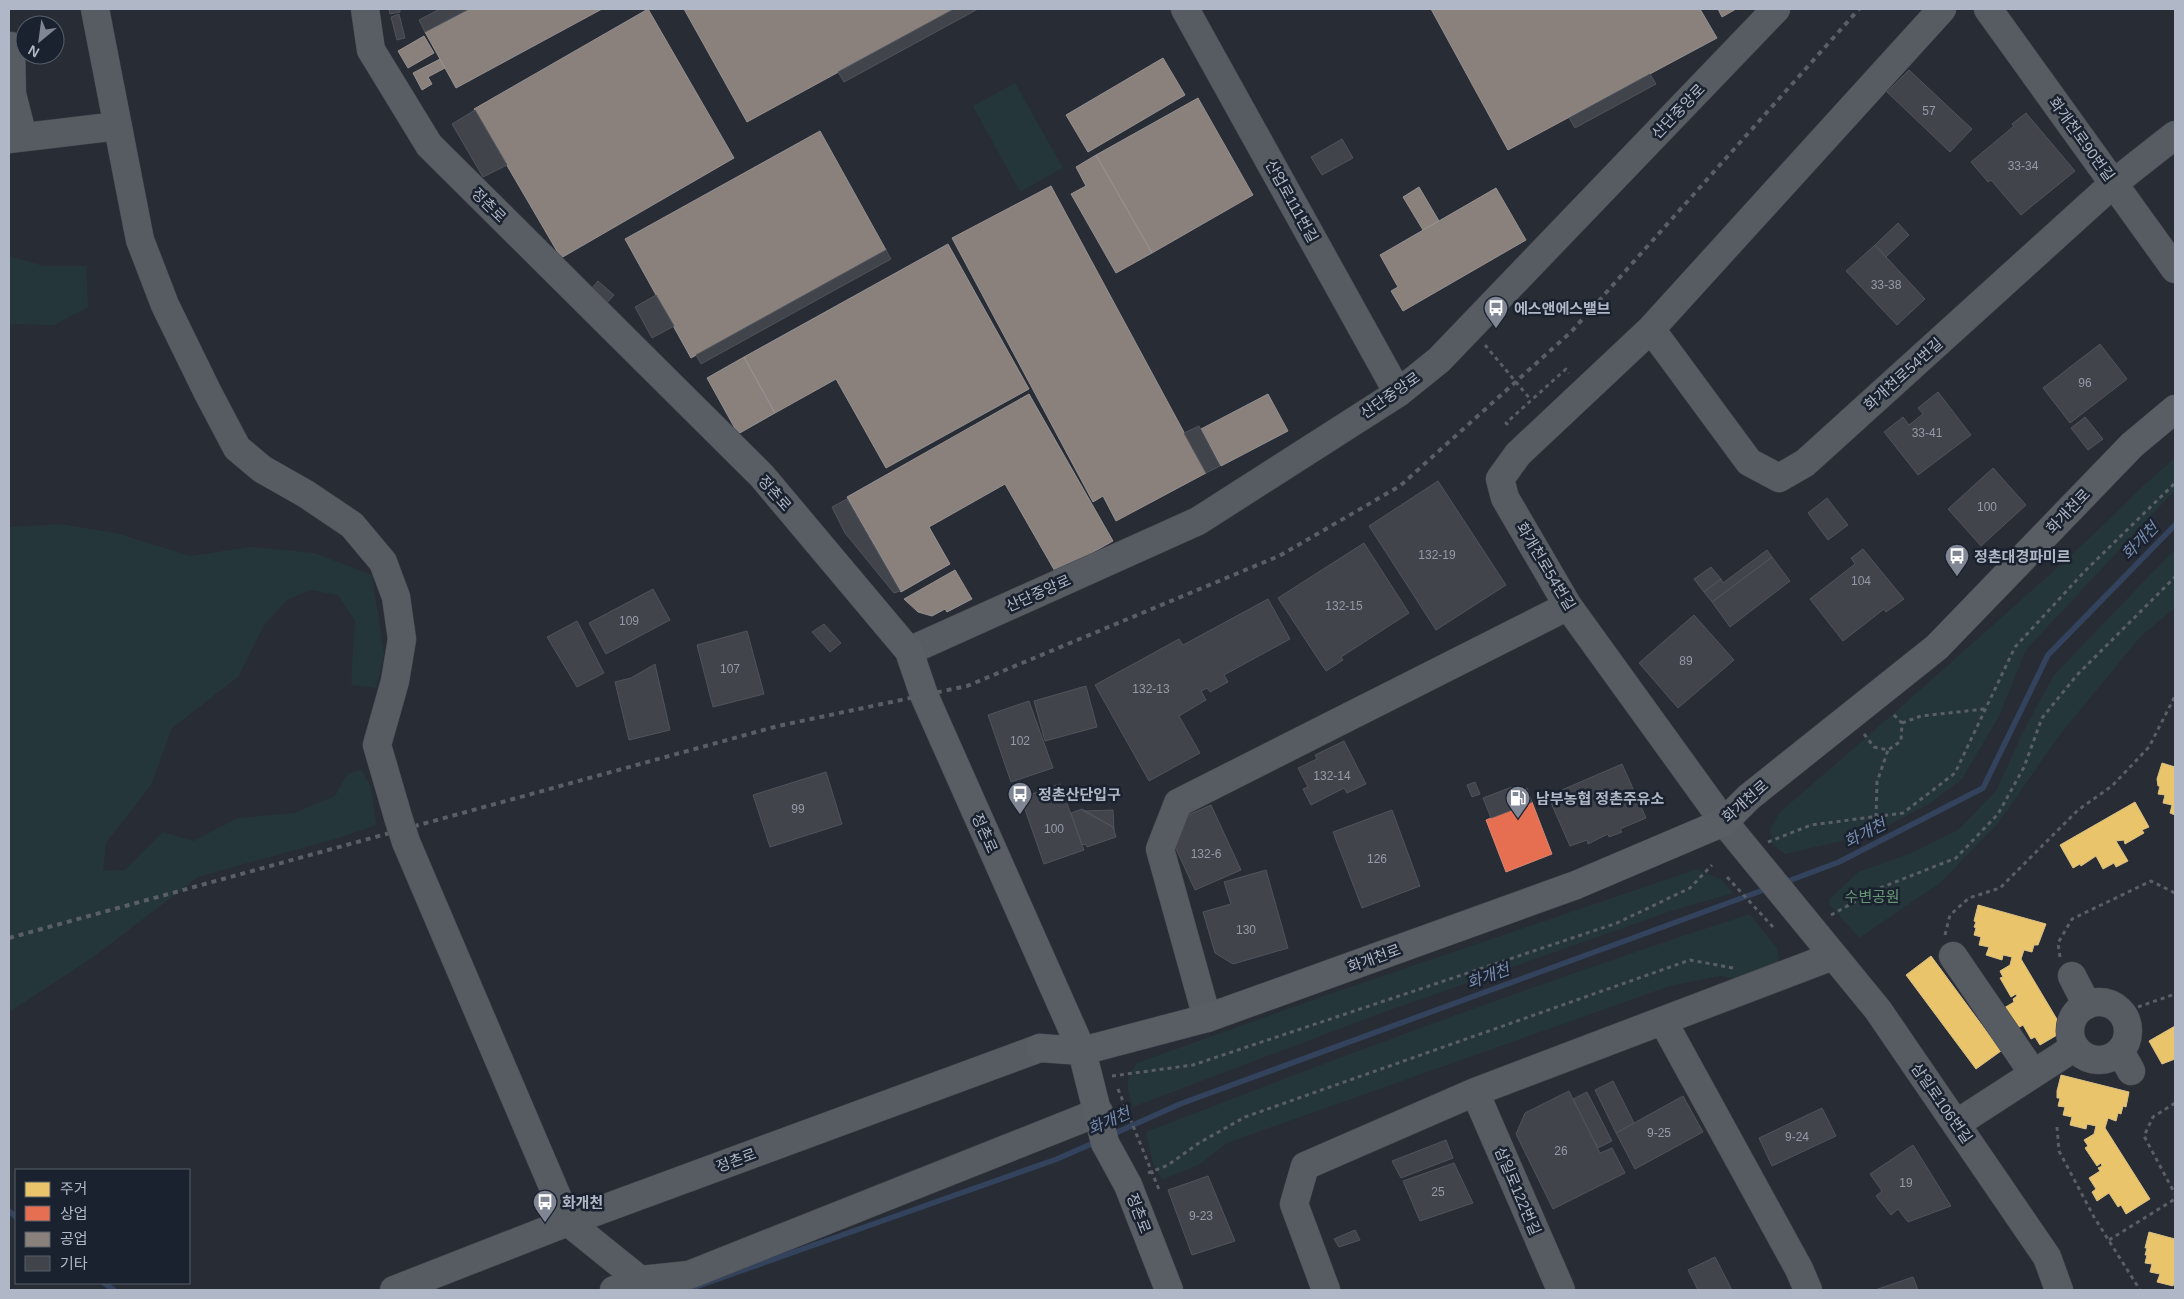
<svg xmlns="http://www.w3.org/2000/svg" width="2184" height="1299" viewBox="0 0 2184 1299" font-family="Arial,'Noto Sans KR',sans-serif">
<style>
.green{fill:#25363a}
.homes{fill:#e9c46a;stroke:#d8c086}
.shops{fill:#e76f51;stroke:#d68574}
.industry{fill:#8a817c;stroke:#959192}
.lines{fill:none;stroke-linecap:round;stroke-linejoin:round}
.stream{stroke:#34435d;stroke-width:5.5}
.building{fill:#41444b;stroke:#4f545c}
.minor-casing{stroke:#46484f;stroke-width:29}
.major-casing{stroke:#454951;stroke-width:29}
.path{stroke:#5a5e66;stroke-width:3;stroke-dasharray:4 4;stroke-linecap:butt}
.minor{stroke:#575b62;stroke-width:28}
.major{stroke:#595d64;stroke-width:28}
.rail{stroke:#5a5e66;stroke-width:4;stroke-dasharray:5 5;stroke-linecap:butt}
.minor-bridge-casing{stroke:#46484f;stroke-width:29;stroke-linecap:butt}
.path-bridge{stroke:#5a5e66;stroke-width:3;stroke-dasharray:4 4;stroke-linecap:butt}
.minor-bridge{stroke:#575b62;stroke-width:28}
.labels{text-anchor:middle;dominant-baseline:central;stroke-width:5;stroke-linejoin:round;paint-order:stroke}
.number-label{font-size:12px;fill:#949aa7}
.street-label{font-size:15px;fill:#b0b7c6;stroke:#1b222f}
.poi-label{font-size:15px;font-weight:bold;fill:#b0b7c6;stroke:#1b222f;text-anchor:start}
.park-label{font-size:15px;fill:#679775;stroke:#1b222f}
.water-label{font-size:16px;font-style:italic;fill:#788cae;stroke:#1b222f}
</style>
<rect width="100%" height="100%" fill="#282c34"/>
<path class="green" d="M1015,83L1063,168L1020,192L973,106Z
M9,256L44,266H86L88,307L54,325L9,324Z
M2175,458V490L2026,650L1999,716L1962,779L1929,804L1872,834L1785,854L1773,845L1770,830L1780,812C1877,729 1972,644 2067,559C2104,526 2137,489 2175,458Z
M60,524L116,533L190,556L251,547L314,553L372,575L384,655L376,688L351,685L355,621L338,595L311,590L287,600L264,625L238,677L172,728L151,785L106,843L103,871L125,870L163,832L193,841L238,818L294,813L335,796L347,774L361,770L371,787L376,825L345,836L198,877L92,958L9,1012V527Z
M2175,549V608L2141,636L2058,737L1999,822L1940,883L1859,938L1829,904L1830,899L1858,872L1909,854L1958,830L1996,791L2022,734L2054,675Z
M1697,869L1722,880L1733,893L1674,910L1376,1015L1133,1107C1126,1086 1125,1081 1137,1063L1321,997Z
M1750,914L1778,950L1779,969L1744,980L1720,976L1670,986L1227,1143L1200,1164L1162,1180L1153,1163L1146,1132C1346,1054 1546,980 1750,914Z"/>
<path class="homes" d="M2162,763L2175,767V815L2170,813L2172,805L2163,803L2165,795L2158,794L2160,786H2158L2157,779Z
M2135,802L2149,827L2142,830L2144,833L2125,844L2124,840L2116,841L2128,861L2116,867L2114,863L2103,869L2096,856L2081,866L2080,864L2073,868L2060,845Z
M1978,905L2046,924L2038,945H2034L2032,952L2024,950L2021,959L2064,1031L2040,1045L2035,1037L2031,1039L2023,1025L2011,1032L2004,1008L2014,1002L2013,999L2017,996L2016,994L2011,997L2000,978L2003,977L2000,971L2010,965L2012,957L2003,955L2002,960L1986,955L1989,947L1979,945L1981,937L1974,935L1976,928L1974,927L1976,922L1974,921Z
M1931,956L2001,1051L1976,1069L1906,975Z
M2175,1026V1059L2162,1064L2149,1041Z
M2061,1075L2129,1092L2126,1107L2123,1106L2121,1114L2118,1113L2116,1121L2108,1118L2105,1128L2150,1199L2126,1214L2121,1205L2118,1207L2109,1193L2097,1201L2092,1192L2096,1189L2089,1178L2100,1171L2098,1168L2102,1166L2101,1163L2097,1166L2085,1148L2088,1146L2084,1140L2094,1134L2096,1126L2087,1124L2086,1129L2070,1125L2072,1117L2063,1115L2065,1107L2058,1106L2060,1098H2057V1091Z
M2149,1232L2175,1239V1281L2173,1286L2157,1282L2160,1274L2150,1272L2152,1264L2145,1263L2147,1255H2145L2147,1248H2145Z"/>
<path class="shops" d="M1532,802L1552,854L1506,872L1486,820Z"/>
<path class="industry" d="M469,9H602L456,88L425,32Z
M648,9L734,158L561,258L474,109Z
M684,9H954L747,122Z
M1431,9H1700L1717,38L1508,150Z
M1718,9H1736L1722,17Z
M424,36L434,53L408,68L398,51Z
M1163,58L1185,95L1088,152L1066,115Z
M440,59L445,68L428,77L432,84L422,90L413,73Z
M1198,98L1253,195L1152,253L1096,155Z
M820,131L886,250L691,358L625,239Z
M1096,155L1152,253L1116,273L1071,194L1086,186L1076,167Z
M1051,186L1206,473L1116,521L1103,496L1093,502L952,238Z
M1419,187L1439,221L1423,230L1403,197Z
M1496,188L1526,240L1403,311L1391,291L1398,287L1380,255Z
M948,244L1029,389L886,468L836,379L775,413L744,357Z
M744,357L775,413L738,434L707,378Z
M1029,394L1113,541L1056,573L1005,484L929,527L950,564L901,592L847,497Z
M1268,394L1288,431L1221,466L1201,429Z
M955,570L972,599L947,612L945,609L932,616L918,612L904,599Z"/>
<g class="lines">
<path class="stream" d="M1783,883L1839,862L1983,788L2048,655L2175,525
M1111,1135L1180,1104L1769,888
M9,1211L16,1217
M104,1283L114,1290
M687,1290L1057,1159L1098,1141"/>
</g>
<path class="building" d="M389,9H400V12L390,14Z
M440,9H469L425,32L419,20Z
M954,9H978L844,82L838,72Z
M399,14L405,38L397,40L391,17Z
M1909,70L1972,129L1950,152L1887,92Z
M1650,74L1656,84L1575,128L1569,118Z
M475,110L507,165L483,177L452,124Z
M2026,113L2075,171L2021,215L1991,180L1988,182L1971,162L2014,126L2012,124Z
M1342,139L1353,158L1322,175L1311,157Z
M1898,223L1909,235L1886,257L1875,245Z
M1875,245L1925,299L1897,325L1846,271Z
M886,250L891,259L701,364L696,355Z
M598,281L614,295L606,304L590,290Z
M656,295L674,326L652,338L635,307Z
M2100,344L2127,379L2070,423L2043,388Z
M1938,392L1971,435L1918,475L1884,432L1903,417L1909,425L1923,414L1918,408Z
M2085,417L2103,439L2088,450L2071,428Z
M1199,426L1220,466L1206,473L1184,433Z
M1993,468L2026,505L1981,546L1948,509Z
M1438,481L1506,585L1436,630L1369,526Z
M1827,498L1848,525L1828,540L1808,513Z
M847,499L900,591L894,593L845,533L832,507Z
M1364,543L1409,613L1341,657L1343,660L1326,671L1278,598Z
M1863,549L1904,599L1886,612L1884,609L1843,641L1810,599L1855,564L1851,558Z
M1767,550L1772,557L1712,602L1704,592L1721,579L1723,583Z
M1772,557L1790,581L1730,627L1712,602Z
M1711,567L1721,579L1704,592L1694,579Z
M653,589L670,620L606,654L589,623Z
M1268,599L1290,639L1224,675L1228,682L1210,692L1207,688L1201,691L1206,700L1179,716L1200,753L1149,781L1095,685L1179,639L1183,645Z
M1694,615L1734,660L1678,708L1639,663Z
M577,621L604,673L577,687L547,637Z
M824,624L841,643L830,652L812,632Z
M747,631L764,694L713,707L697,645Z
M655,664L670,730L629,740L615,682L631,678Z
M1086,686L1097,727L1045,741L1034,701Z
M1029,701L1053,768L1011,782L988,715Z
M1344,741L1366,784L1347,793L1344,788L1311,805L1303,789L1308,787L1298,768L1317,759L1315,755Z
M1622,764L1646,818L1620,829L1622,832L1609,837L1608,834L1588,844L1587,840L1570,846L1548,796Z
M826,772L842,824L770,847L753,795Z
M1475,782L1480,794L1472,797L1467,785Z
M1060,784L1084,850L1044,864L1021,798Z
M1512,787L1520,807L1491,818L1483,798Z
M1527,788L1532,802L1520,807L1514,793Z
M1211,805L1241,870L1195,890L1171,838L1181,818Z
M1082,809L1113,827L1116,837L1087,847L1086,844L1082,845L1071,813Z
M1113,810L1114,830L1113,827L1083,811Z
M1392,810L1420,886L1362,908L1333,832Z
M1266,870L1288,948L1233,964L1215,953L1203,912L1231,904L1224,882Z
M1613,1081L1634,1123L1616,1133L1595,1090Z
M1569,1091L1600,1153L1612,1148L1625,1173L1553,1209L1516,1134L1525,1113Z
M1587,1092L1612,1141L1598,1148L1573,1099Z
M1683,1096L1703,1132L1635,1169L1616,1133Z
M1822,1108L1836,1136L1772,1166L1759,1138Z
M1446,1140L1453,1158L1401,1178L1392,1161Z
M1913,1145L1951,1206L1908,1222L1898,1209L1891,1215L1876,1196L1882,1191L1870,1174Z
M1454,1163L1473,1203L1420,1221L1403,1181Z
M1208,1176L1235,1241L1192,1255L1168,1190Z
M1355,1230L1360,1240L1339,1247L1334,1239Z
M1715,1257L1732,1290H1698L1688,1270Z
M1913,1277L1918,1290H1875Z"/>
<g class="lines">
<defs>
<path id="minor" d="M95,9L140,240L165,305L208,393L237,448L262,469L306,494L352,525L383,562L396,597L402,639L395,681L377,745L398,817
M1185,9L1398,393
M1942,9L1651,329L1518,454L1500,479L1505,498L1568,606L1724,822L1878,1010L2047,1257L2059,1290
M1988,9L2175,269
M11,46L12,94L23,137
M9,139L118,126
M1651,329L1749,462L1779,478L1805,463L2114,183L2175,135
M909,651L1198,521L1398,393L1439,360L1776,9
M406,842L568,1222L640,1280L662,1290
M1953,956L2033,1073
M2072,976L2087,1005
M2070 1031a29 29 0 1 1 58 0a29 29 0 1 1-58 0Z
M1207,1018L1160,849L1178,803L1568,606
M1663,1021L1799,1269L1808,1290
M2120,1051L2131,1071
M1475,1092L1561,1290
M1956,1124L2075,1047
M394,1290L568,1222L1040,1048
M614,1290L640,1280L689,1275L1099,1112
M1326,1290L1294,1204L1305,1166L1475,1092L1833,956"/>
<path id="major" d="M365,9L371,50L429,145L762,476L909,651L924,695L1082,1051L1105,1143L1128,1185L1169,1290
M1040,1048L1082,1051L1207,1018L1576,885L1724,822L1749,797L1937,647L2132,445L2175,409"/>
</defs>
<use href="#minor" class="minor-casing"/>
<use href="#major" class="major-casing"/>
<path class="path" d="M1508,425L1506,423L1566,369L1569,373
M1902,723L1921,716L1985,709
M1864,734L1874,747L1888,750L1901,741L1902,723L1892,713
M1876,817L1877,782L1888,750
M1768,842L1811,825L1903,813L1955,773L2015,647L2085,571L2175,483
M1727,877L1773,927
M1831,915L1880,888L1956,858L1998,814L2024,767L2042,718L2077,675L2175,577
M1945,935L1950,915L1969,898L2000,888L2078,810L2112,786L2149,747L2175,696
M2060,957L2058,943L2072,919L2151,881L2173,892L2175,896
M2138,1007L2175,994
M1112,1076L1193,1065L1617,923L1690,888L1712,865
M1118,1089L1160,1192
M2175,1103L2153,1117L2144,1136L2175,1194
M2057,1127L2059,1151L2094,1217L2140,1290
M1148,1173L1168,1165L1199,1143L1245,1117L1690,960L1733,968
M2109,1240L2175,1199"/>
<use href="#minor" class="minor"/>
<use href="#major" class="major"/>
<path class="rail" d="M9,938L778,726L967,686L1279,556L1400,486L1571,332L1859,9"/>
<defs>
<path id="minor-bridge" d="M398,817L406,842"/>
</defs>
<use href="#minor-bridge" class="minor-bridge-casing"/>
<path class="path-bridge" d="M1485,345L1531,400"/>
<use href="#minor-bridge" class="minor-bridge"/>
</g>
<defs>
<symbol id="bus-pin" viewBox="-11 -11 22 30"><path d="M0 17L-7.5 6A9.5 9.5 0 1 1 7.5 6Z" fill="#808693" stroke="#1b222f"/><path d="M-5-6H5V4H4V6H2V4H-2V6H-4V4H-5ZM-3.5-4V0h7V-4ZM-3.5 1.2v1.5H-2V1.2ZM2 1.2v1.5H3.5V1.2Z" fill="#fff"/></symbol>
<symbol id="fuel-pin" viewBox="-11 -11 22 30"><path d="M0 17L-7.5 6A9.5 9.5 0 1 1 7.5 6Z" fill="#808693" stroke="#1b222f"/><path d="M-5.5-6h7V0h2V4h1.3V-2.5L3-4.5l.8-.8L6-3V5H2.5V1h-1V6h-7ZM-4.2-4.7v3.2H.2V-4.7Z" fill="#fff"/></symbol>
</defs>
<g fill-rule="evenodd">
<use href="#bus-pin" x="1482" y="294" width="28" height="38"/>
<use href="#bus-pin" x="1943" y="542" width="28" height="38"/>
<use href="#bus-pin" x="1006" y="780" width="28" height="38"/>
<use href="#fuel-pin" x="1504" y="784" width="28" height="38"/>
<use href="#bus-pin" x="531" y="1188" width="28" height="38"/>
</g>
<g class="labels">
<g class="number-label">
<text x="1929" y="111">57</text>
<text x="2023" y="166">33-34</text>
<text x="1886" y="285">33-38</text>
<text x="2085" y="383">96</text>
<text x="1927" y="433">33-41</text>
<text x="1987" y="507">100</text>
<text x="1437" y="555">132-19</text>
<text x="1861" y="581">104</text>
<text x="1344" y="606">132-15</text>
<text x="629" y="621">109</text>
<text x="1686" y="661">89</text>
<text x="730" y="669">107</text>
<text x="1151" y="689">132-13</text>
<text x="1020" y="741">102</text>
<text x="1332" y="776">132-14</text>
<text x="798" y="809">99</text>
<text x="1054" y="829">100</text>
<text x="1206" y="854">132-6</text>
<text x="1377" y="859">126</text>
<text x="1246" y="930">130</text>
<text x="1659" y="1133">9-25</text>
<text x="1797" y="1137">9-24</text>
<text x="1561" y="1151">26</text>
<text x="1906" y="1183">19</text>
<text x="1438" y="1192">25</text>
<text x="1201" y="1216">9-23</text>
</g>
<g class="street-label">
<text transform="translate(1678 111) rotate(-46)">산단중앙로</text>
<text transform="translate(2082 139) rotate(54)">화개천로90번길</text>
<text transform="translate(1292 201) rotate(61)">산업로111번길</text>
<text transform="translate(489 205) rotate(45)">정촌로</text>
<text transform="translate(1903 374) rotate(-42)">화개천로54번길</text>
<text transform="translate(1390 395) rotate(-35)">산단중앙로</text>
<text transform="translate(775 493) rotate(49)">정촌로</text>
<text transform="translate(2068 511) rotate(-46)">화개천로</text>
<text transform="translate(1546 566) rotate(59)">화개천로54번길</text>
<text transform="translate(1038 593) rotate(-24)">산단중앙로</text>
<text transform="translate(1745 801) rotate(-41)">화개천로</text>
<text transform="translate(985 833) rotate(66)">정촌로</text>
<text transform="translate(1374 958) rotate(-20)">화개천로</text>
<text transform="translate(1942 1103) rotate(55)">삼일로106번길</text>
<text transform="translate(736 1160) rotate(-20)">정촌로</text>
<text transform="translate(1518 1191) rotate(67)">삼일로122번길</text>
<text transform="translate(1139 1213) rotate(69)">정촌로</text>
</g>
<g class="poi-label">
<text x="1514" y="308">에스앤에스밸브</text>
<text x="1974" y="556">정촌대경파미르</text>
<text x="1038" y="794">정촌산단입구</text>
<text x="1536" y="798">남부농협 정촌주유소</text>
<text x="562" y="1202">화개천</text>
</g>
<g class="park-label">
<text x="1872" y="896">수변공원</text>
</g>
<g class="water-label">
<text transform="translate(2140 541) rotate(-46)">화개천</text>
<text transform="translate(1865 833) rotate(-27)">화개천</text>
<text transform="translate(1488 976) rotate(-20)">화개천</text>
<text transform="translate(1109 1121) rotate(-24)">화개천</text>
</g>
</g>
<rect width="2184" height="1299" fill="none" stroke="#b0b7c6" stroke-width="20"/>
<rect x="15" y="1169" width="175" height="115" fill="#1b222f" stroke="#575e6b"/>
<rect x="25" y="1182" width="25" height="15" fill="#e9c46a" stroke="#575e6b"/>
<text x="60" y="1194" font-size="15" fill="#b0b7c6">주거</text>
<rect x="25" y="1206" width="25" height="15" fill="#e76f51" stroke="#575e6b"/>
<text x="60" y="1219" font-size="15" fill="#b0b7c6">상업</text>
<rect x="25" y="1232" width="25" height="15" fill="#8a817c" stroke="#575e6b"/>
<text x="60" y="1244" font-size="15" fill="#b0b7c6">공업</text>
<rect x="25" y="1256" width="25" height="15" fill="#41444b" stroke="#575e6b"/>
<text x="60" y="1269" font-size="15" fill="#b0b7c6">기타</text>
<g transform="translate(40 40) rotate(209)"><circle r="24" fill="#1b222f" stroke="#575e6b"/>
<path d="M0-4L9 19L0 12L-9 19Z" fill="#808693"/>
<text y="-8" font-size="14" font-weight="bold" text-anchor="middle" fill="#b0b7c6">N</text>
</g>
</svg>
